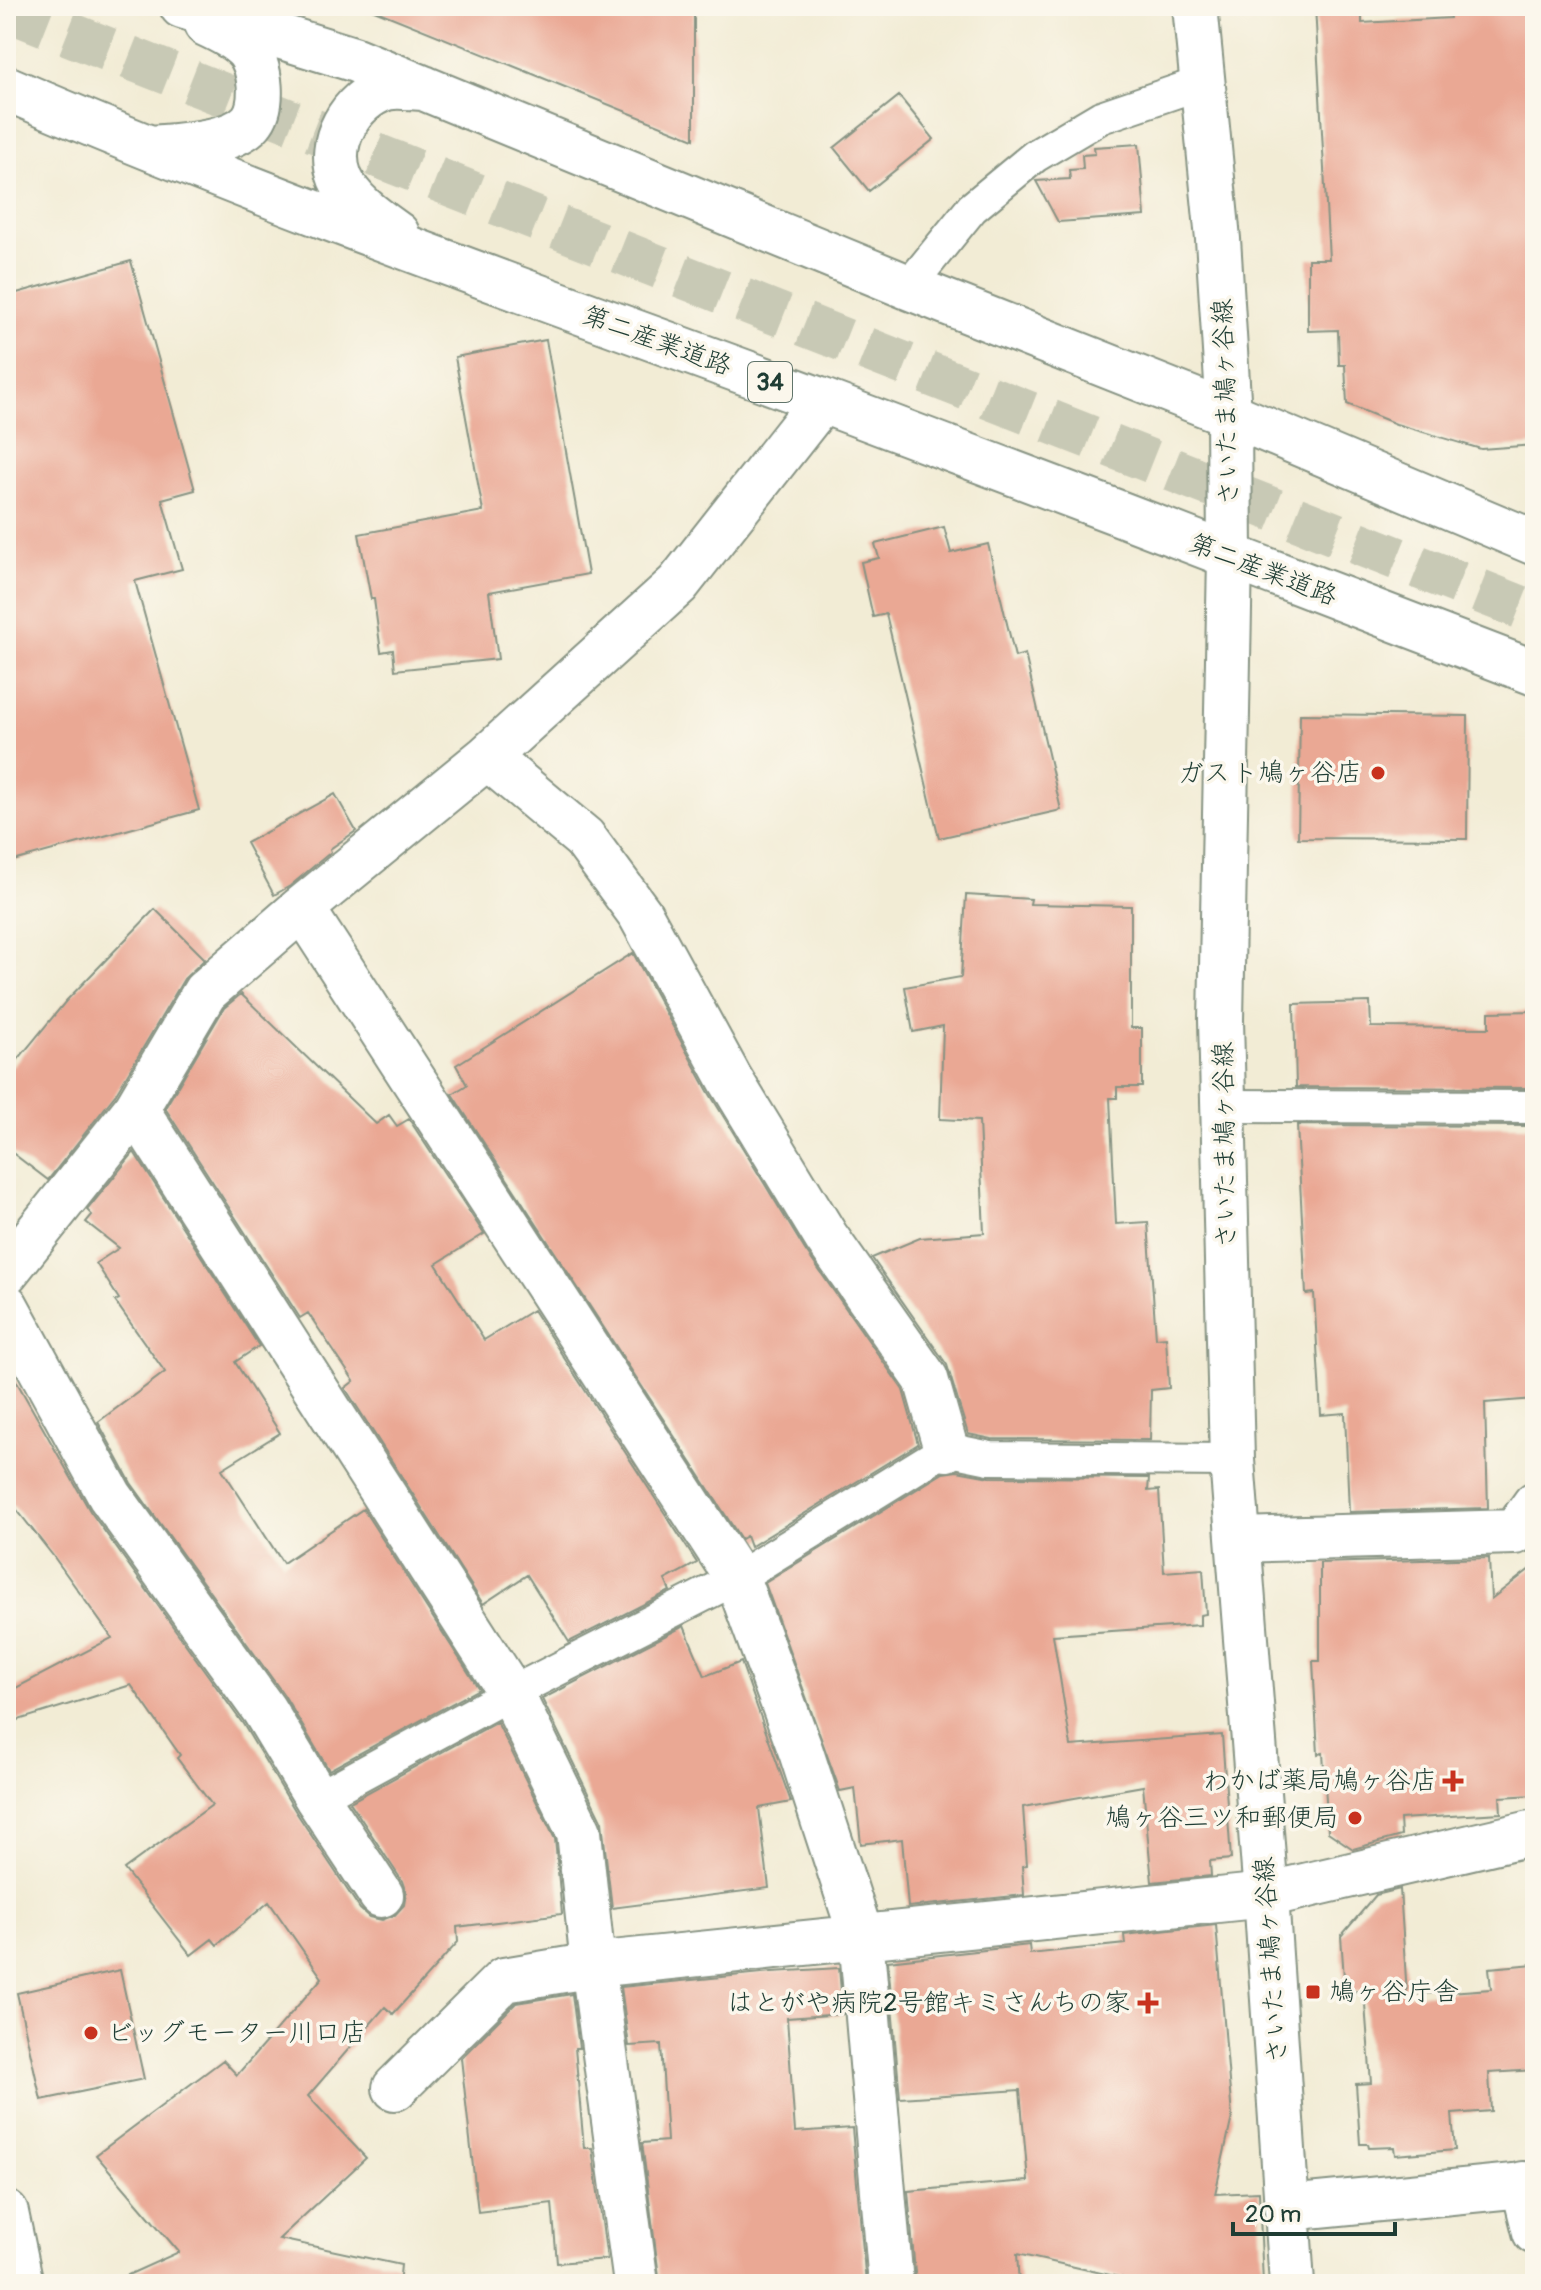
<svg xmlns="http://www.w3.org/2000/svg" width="1541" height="2290" viewBox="0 0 1541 2290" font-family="Pangolin,'Klee One',sans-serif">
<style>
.building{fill:#eaa894}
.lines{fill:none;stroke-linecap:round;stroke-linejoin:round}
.primary-tunnel{stroke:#c8c9b5;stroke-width:44;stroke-dasharray:44 22;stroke-linecap:butt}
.lane-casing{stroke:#889484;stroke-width:36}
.street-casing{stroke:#889484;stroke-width:48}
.secondary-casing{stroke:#889484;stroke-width:48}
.primary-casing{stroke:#889484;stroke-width:48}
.highway-casing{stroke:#889484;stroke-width:48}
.lane{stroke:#fff;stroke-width:32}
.street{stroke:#fff;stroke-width:44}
.secondary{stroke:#fff;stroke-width:44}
.primary{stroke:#fff;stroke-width:44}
.highway{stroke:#fff;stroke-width:44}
.poi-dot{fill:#c8321e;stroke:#fbf7ec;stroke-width:3}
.labels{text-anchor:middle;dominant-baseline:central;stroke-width:7;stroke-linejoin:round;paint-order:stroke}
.shield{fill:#fbf7ec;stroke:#61756b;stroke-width:2}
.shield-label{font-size:24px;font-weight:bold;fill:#1f3d34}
.street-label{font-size:26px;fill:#1f3d34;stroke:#fbf7ec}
.poi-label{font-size:26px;fill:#1f3d34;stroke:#fbf7ec;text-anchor:end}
</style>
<rect width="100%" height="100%" fill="#fbf7ec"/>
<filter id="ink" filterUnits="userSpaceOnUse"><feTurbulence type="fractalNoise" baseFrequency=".0125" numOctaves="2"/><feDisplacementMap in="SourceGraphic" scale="16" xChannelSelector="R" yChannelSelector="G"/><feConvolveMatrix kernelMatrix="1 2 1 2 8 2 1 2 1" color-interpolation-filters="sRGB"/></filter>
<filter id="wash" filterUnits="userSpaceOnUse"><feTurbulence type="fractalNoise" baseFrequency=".006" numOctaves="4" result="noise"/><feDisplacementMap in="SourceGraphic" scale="32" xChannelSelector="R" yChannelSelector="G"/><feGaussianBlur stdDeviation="1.8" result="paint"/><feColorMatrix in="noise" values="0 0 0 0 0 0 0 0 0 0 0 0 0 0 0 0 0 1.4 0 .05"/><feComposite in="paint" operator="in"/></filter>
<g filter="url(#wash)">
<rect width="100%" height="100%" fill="#f2ecd5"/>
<g id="blocks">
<path class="building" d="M370,6H694V139L369,8Z
M1315,6H1362V23L1450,18L1448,6H1535V445L1481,449L1396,424L1347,404L1345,365H1339L1338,330L1308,331V259H1329Z
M899,96L934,139L869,191L834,148Z
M1139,144L1145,216L1058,222L1036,181L1070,179L1069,170L1083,169L1082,155L1095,154L1094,147Z
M131,261L195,490L162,499L182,569L135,581L199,810L6,863V296Z
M546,340L588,574L489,592L498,659L395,670L393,650L381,652L374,599H371L359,534L483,511L455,357Z
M944,527L951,553L988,544L1015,657L1025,654L1061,810L939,838L886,614L873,617L861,562L879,558L875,544Z
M1300,714L1468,716L1467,839L1298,838Z
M335,794L356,831L330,849L331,852L290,886L274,895L246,843Z
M966,895L1031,899L1030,904L1131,906V1028H1142V1087H1117V1098H1110L1116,1224L1148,1222L1156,1338L1166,1337L1169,1388L1151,1390L1150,1440L992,1439L968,1434L947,1365L872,1258L920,1238L984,1233L979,1121L940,1119L943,1026L913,1032L905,987L961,977Z
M155,909L205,959L184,979L115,1095L48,1180L6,1148V1074L66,1001Z
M633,953L708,1091L805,1250L903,1390L918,1444L750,1547L746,1536L741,1539L452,1094L467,1085L456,1065Z
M241,994L376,1124L389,1115L397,1126L409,1119L484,1234L436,1264L484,1340L533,1310L697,1563L665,1580L670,1591L569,1642L527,1575L483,1604L345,1388L354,1381L308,1313L300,1318L165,1108L224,1008Z
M1370,1002L1371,1027L1489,1028V1012L1535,1011V1088L1296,1087L1294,1004Z
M1297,1125L1535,1126V1399L1485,1403L1488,1508L1349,1512L1345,1413L1321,1415L1314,1293L1306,1294Z
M134,1152L259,1346L235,1362L280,1433L222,1469L283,1563L363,1509L479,1689L329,1770L284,1695L131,1483L98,1422L165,1372L115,1301L119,1299L96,1263L119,1248L86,1222L92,1215L87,1210Z
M6,1363L90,1511L243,1724L296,1812L360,1909L369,1917L382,1920L395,1915L404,1905L406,1893L402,1881L350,1802L497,1722L555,1839L562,1914L457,1927L458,1942L393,2014L385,2007L308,2096L366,2158L279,2239L401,2265L399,2284H108L179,2252L96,2155L223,2060L237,2075L322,1978L269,1902L217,1945L212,1939L191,1955L124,1869L212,1805L177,1758L180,1755L131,1685L6,1724V1693L112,1638L54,1557L6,1496Z
M957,1471L990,1477L1149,1478L1148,1491L1159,1490L1164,1572L1203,1569L1206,1614L1200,1615V1625L1053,1635L1071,1746L1222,1735L1231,1859L1210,1861L1211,1876L1152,1882L1143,1786L1023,1807L1027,1865L1022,1866L1024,1895L908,1907L902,1839L861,1844L855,1788L840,1791L765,1583L943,1473Z
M1489,1558L1491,1599L1535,1565V1795L1500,1797L1501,1813L1400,1819L1401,1836L1353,1849L1328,1832L1323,1753L1318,1754L1313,1661H1320V1563Z
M684,1626L705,1676L741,1662L791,1802L759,1808L769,1888L612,1908L602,1822L542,1699Z
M1400,1889L1407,1995L1491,1989L1489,1968L1535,1964V2070L1489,2073L1491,2111L1452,2114L1455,2150L1395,2155L1394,2147L1369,2148L1368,2144H1360L1356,2084L1371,2083L1364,1991L1345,1992L1341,1936L1376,1895Z
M1216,1925L1232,2117L1215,2194L1259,2192L1263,2284H1150L1017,2254L1019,2284H916L908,2191L1028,2181L1020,2090L900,2098L888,1961L1029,1945L1030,1954L1125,1944L1124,1935Z
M839,1968L843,2014L787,2018L795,2132L852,2128L866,2284H660L642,2143L667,2141L661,2044L629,2046L621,1987L772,1972Z
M120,1970L144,2079L41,2100L17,1993Z
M572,1994L579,2048H575L584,2148H592L607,2259L557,2263L552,2203L478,2212L461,2058L516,2003Z"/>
</g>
</g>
<g filter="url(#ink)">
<use href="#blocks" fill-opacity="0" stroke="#889484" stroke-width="2"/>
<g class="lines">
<path class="primary-tunnel" d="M6,9L1535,613"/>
<defs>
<path id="lane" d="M908,287L972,208L1035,156L1101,117L1204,82
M1224,1106L1535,1107
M317,1798L511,1693L737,1578L946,1449L990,1458L1232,1460"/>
<path id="street" d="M487,757L584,838L640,914L730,1079L826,1237L926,1379L946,1449
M302,908L737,1578L801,1752L861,1936L891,2284
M136,1109L511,1693L579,1832L593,1965L636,2284
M6,1272L136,1109L205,992L302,908L487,757L678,584L822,401
M6,1306L110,1496L264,1710L317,1798L381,1895
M1239,1540L1515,1532L1535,1504
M395,2088L504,1980L593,1965L1266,1895L1535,1832
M1523,2184L1535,2232"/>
<path id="secondary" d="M1195,6L1218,239L1229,414L1230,557L1221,1020L1232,1460L1266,1895L1292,2284
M1288,2208L1535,2184"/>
<path id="primary" d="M182,6L353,59L908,287L1229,414L1535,543
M6,88C273,203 547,299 820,400C1059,489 1297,582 1535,673
M150,148C177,146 232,144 251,122C265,106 261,67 248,51C239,40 219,30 206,24
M397,234C377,220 350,202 340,178C326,142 351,100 386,88C397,85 412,88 424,88"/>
<path id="highway" d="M6,2213L21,2284"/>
</defs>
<use href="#lane" class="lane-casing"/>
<use href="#street" class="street-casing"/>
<use href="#secondary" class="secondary-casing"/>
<use href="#primary" class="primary-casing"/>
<use href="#highway" class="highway-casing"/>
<use href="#lane" class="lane"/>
<use href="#street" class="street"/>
<use href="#secondary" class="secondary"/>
<use href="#primary" class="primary"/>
<use href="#highway" class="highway"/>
</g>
</g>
<g class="poi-dot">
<circle cx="1378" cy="773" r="8"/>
<path d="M1449 1769h8v8h8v8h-8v8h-8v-8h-8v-8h8z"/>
<circle cx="1355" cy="1818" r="8"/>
<rect x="1305" y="1984" width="16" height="16" rx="4"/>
<path d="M1144 1991h8v8h8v8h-8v8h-8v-8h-8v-8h8z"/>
<circle cx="91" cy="2033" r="8"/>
</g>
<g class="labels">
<rect class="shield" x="748" y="362" width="44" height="40" rx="6"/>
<g class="shield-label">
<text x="770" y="382">34</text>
</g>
<g class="street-label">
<text transform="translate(657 341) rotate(20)">第二産業道路</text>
<text transform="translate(1226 402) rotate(-92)">さいたま鳩ヶ谷線</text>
<text transform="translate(1263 570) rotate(21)">第二産業道路</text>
<text transform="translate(1225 1145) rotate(-91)">さいたま鳩ヶ谷線</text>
<text transform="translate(1271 1960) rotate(-94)">さいたま鳩ヶ谷線</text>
</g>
<g class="poi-label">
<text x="1362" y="773">ガスト鳩ヶ谷店</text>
<text x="1437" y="1781">わかば薬局鳩ヶ谷店</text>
<text x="1339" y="1818">鳩ヶ谷三ツ和郵便局</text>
<text x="1329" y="1992" text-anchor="start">鳩ヶ谷庁舎</text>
<text x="1130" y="2003">はとがや病院2号館キミさんちの家</text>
<text x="107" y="2033" text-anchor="start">ビッグモーター川口店</text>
</g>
</g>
<rect width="1541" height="2290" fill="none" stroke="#fbf7ec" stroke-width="32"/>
<path d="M1233 2222v12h162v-12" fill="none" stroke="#1f3d34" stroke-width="4"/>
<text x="1245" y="2222" font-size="24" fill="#1f3d34" stroke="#fbf7ec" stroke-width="6" paint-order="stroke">20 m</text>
</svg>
